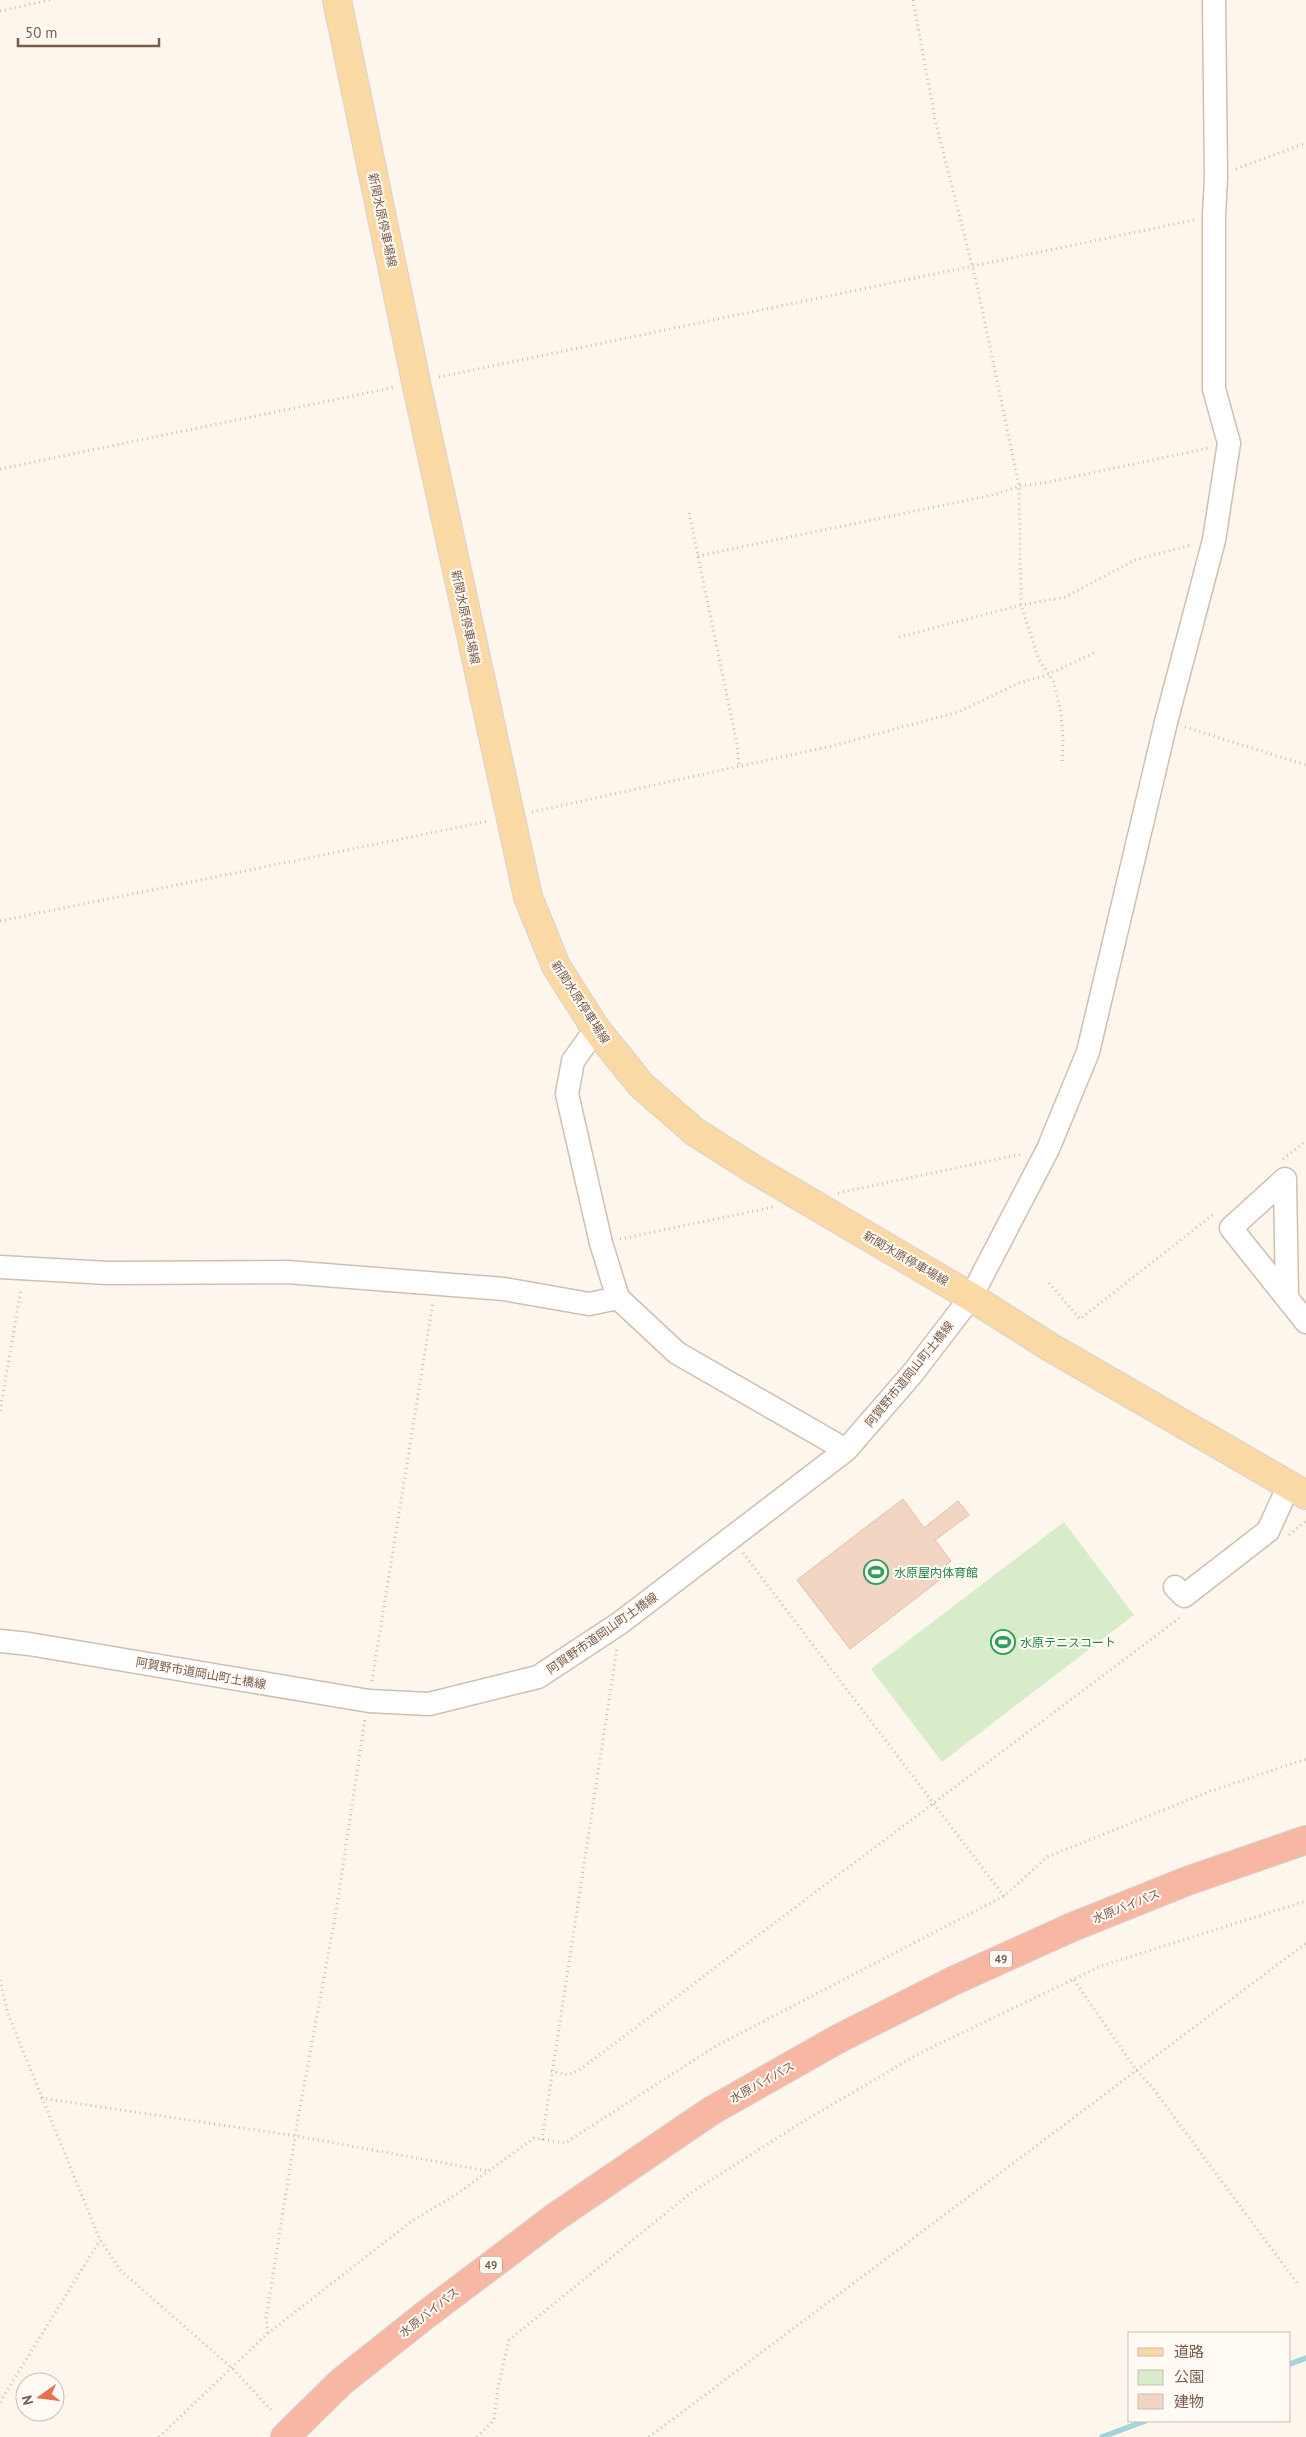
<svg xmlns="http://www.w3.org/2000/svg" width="1306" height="2437" viewBox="0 0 1306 2437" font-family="'PT Sans','Noto Sans JP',sans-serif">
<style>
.green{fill:#d8ecc9}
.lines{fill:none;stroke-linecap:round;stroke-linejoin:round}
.stream{stroke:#a5d3da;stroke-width:5.5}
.building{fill:#f3d5c3;stroke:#e6bba3}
.minor-casing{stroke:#d1beb0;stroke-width:25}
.major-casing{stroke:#dad1cd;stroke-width:30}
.highway-casing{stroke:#dad1cd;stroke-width:30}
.path{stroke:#d9b8a5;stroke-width:3;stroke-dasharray:1 4;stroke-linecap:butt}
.minor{stroke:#fff;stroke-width:22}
.major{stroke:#fbd9a5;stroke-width:28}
.highway{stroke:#f7b7a3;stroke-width:28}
.labels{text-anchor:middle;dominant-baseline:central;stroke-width:4;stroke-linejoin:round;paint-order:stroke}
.shield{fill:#fffaf3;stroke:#a28b7f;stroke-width:1}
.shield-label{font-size:11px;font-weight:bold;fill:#7a5c4d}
.street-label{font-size:12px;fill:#7a5c4d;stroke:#fffaf3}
.leisure-label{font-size:12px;fill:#27864d;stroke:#fffaf3;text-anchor:start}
</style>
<rect width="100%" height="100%" fill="#fdf6ec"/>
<path class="green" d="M1064,1522L1134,1615L942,1762L871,1669Z"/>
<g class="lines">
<path class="stream" d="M1290,2364L1306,2358
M1102,2437L1145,2421"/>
</g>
<path class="building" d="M903,1499L924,1528L958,1501L969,1515L935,1540L951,1561L941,1569L946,1575L850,1649L797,1580Z"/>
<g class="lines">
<defs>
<path id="minor" d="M596,1029L573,1061L567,1094L601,1243L618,1298L677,1353L846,1450
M0,1267L108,1273L287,1272L504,1289L589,1304L618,1298
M1287,1298L1285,1179L1231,1228L1306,1322
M1175,1587L1184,1596L1268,1531L1289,1485
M0,1641L29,1644L369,1701L429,1704L538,1677L620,1623L846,1450L912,1374L971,1297L1048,1149L1088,1052L1166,722L1214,540L1229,443L1214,389V216L1216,177L1214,0"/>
<path id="major" d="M337,0L416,382L528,897L556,966L596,1029L641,1085L695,1132L755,1170L971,1297L1050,1347L1306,1495"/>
<path id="highway" d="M285,2437L341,2382L424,2316L554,2218L711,2111L838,2039L953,1981L1070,1928L1187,1881L1306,1840"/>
</defs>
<use href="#minor" class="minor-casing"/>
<use href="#major" class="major-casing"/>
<use href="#highway" class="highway-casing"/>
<path class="path" d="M913,0L935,119L977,285L1019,486L1021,605L1039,660L1054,682L1061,714L1063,741L1062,763
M0,11L50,0
M1236,169L1306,143
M439,377L1194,220
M0,469L396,387
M689,513L737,744L739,764
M698,556L997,494L1019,486L1044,483L1209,448
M899,637L1021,605L1065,597L1135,560L1191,545
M1185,727L1306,765
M532,812L836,745L958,712L1019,683L1047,675L1096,652
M0,921L489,821
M1283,1159L1306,1141
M838,1193L1022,1154
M620,1239L773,1207
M1049,1283L1080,1319L1215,1213
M0,1411L21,1289
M1289,1535L1306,1521
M743,1553L1004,1896
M372,1681L433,1302
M0,1980L8,2014L100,2240L120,2270L232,2368L272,2411
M1074,1980L1137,2071L1152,2087L1297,2283
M551,2071L567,2075L578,2071L1182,1616
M41,2098L296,2136L488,2171
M542,2140L617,1648
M268,2333L266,2318L298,2118L335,1918L365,1719
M0,2402L100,2240
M159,2437L268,2333L412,2221L457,2194L534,2138L565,2143L716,2046L1004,1896L1047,1857L1208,1792L1306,1759
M477,2437L494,2420L498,2388L509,2340L692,2192L804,2121L920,2053L1101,1966L1306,1901
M649,2437L1306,1943"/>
<use href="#minor" class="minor"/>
<use href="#major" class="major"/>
<use href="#highway" class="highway"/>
</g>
<defs>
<symbol id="stadium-ring" viewBox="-11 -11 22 22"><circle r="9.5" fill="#fffaf3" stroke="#2e9e5b" stroke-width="1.5"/><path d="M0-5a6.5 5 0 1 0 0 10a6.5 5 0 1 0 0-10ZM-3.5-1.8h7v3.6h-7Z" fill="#2e9e5b"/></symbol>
</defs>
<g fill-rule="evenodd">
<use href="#stadium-ring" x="862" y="1558" width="28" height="28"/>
<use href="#stadium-ring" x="989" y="1628" width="28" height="28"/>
</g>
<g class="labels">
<g class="shield">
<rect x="990" y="1950.5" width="22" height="17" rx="4"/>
<rect x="480" y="2256.5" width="22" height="17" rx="4"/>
</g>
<g class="shield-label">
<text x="1001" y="1959">49</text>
<text x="491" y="2265">49</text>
</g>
<g class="street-label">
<text transform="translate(383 220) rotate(78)">新関水原停車場線</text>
<text transform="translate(466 617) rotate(78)">新関水原停車場線</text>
<text transform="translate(581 1002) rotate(57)">新関水原停車場線</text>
<text transform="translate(906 1258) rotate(30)">新関水原停車場線</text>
<text transform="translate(909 1374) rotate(-51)">阿賀野市道岡山町土橋線</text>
<text transform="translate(602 1633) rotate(-35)">阿賀野市道岡山町土橋線</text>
<text transform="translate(201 1673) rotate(10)">阿賀野市道岡山町土橋線</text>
<text transform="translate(1126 1906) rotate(-22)">水原バイパス</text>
<text transform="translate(762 2082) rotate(-29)">水原バイパス</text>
<text transform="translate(429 2312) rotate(-38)">水原バイパス</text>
</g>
<g class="leisure-label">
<text x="894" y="1572">水原屋内体育館</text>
<text x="1020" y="1642">水原テニスコート</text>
</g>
</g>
<rect x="1128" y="2332" width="162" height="90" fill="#fffaf3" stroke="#cabbb1"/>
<rect x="1138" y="2348" width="25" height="8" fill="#fbd9a5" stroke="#cabbb1"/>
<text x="1174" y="2357" font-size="15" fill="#7a5c4d">道路</text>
<rect x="1138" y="2370" width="25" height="15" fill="#d8ecc9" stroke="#cabbb1"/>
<text x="1174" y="2382" font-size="15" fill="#7a5c4d">公園</text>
<rect x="1138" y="2394" width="25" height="15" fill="#f3d5c3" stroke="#cabbb1"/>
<text x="1174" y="2407" font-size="15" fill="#7a5c4d">建物</text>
<g transform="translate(40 2397) rotate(256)"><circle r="24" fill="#fffaf3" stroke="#cabbb1"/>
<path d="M0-4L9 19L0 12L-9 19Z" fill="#e76f51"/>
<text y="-8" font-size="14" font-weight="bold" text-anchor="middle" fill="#7a5c4d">N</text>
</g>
<path d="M18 38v8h141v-8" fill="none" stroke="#7a5c4d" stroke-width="2.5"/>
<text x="25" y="38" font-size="15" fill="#7a5c4d" stroke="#fffaf3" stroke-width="4" paint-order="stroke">50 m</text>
</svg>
